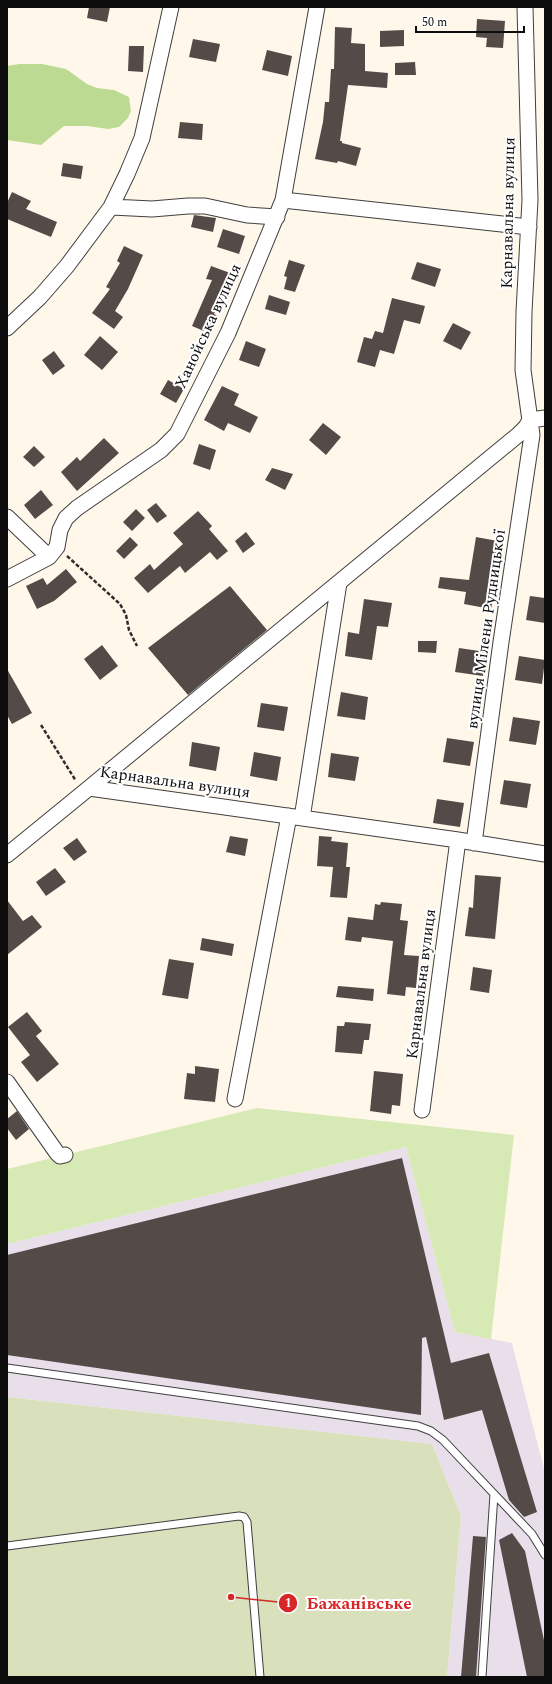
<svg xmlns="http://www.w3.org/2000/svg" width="552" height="1684" viewBox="0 0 552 1684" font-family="Spectral,serif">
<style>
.industrial{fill:#e8dfeb}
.green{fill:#d7e9b4}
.forest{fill:#bdda93}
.cemetery{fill:#d9e0bc}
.building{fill:#544b48}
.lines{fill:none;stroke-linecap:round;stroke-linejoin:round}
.lane-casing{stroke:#3f3f3f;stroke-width:9}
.street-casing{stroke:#3f3f3f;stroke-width:17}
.path{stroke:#2e2e2e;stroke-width:2.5;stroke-dasharray:4 2;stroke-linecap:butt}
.lane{stroke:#fff;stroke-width:7}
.street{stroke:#fff;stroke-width:15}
.labels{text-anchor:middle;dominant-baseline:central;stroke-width:4;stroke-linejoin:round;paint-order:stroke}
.street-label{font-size:16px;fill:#0c0c0c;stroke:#fff}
.leader{fill:none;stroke:#d62828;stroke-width:1.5}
.callout-dot{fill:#d62828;stroke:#fff;stroke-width:1.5}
.mark-label{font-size:12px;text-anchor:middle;font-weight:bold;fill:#fff}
.callout-label{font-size:17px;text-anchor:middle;font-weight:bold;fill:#d62828;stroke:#fff;stroke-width:4;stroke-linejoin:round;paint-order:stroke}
</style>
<rect width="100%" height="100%" fill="#fff8ea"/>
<path class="industrial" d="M406,1147L455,1332L512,1343L545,1473V1677H447L461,1516L432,1444L7,1397V1244Z"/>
<path class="green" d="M257,1108L514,1135L491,1339L455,1332L406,1147L7,1244V1169Z"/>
<path class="forest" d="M19,64H42L66,69L87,84L97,88L114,90L129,97L131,111L128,118L119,127L108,129L87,126H64L41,145L7,140V66Z"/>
<path class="cemetery" d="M7,1397L432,1444L461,1516L447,1677H7Z"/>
<path class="building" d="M89,7H110L107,22L87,18Z
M477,19L505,21L503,48L486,47L487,38L476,37Z
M335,27L352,28L351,43L365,44V71L388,73L387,88L348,85L340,141H342V143L361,148L356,166L338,161L337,163L315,159L323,122L325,102H329L331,69H334Z
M404,30V46L380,47V31Z
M193,39L220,44L216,62L189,57Z
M129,46H144L143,72L128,71Z
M267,50L292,56L288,76L262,70Z
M415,62L416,75H395V63Z
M180,122L203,124L202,140L178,138Z
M63,163L83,166L81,179L61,176Z
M12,192L31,201L26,209L57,222L51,237L7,219V203Z
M194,215L216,218L213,232L191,227Z
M223,229L245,236L239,254L217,247Z
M124,246L143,255L128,289L115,311L123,317L114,329L92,313L110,289L106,287L120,263L117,261Z
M289,260L305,265L295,292L284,289L287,277L284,276Z
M417,262L441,269L435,287L411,279Z
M211,266L233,274L229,287L225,285L214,314L218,316L211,334L192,326L212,280L206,279Z
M269,295L290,302L286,315L265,309Z
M392,298L425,306L420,324L404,320L394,354L380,350L375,367L357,362L364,337L372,339L375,331L383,333Z
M453,323L471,332L461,350L443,341Z
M100,336L118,352L102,370L84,355Z
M246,341L266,349L259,367L239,360Z
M54,351L65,366L53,375L42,360Z
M168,380L184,389L176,403L160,394Z
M222,386L239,394L234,405L258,417L250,433L228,423L224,431L204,420Z
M323,423L341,437L326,455L309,440Z
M104,438L119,453L77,491L61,472L77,457L80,461Z
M199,444L216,450L210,470L193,464Z
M34,446L45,457L34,467L23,457Z
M272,468L293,474L285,490L265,480Z
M41,490L53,505L35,519L24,505Z
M156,503L167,516L157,523L147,510Z
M136,509L145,518L132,531L123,522Z
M198,511L212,526L209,529L228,551L217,560L210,552L185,573L180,566L148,593L134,578L150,564L154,570L183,544L173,533Z
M246,532L255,544L243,553L235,541Z
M130,537L138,545L124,559L116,551Z
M476,537L503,542L491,609L464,604L466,592L438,588L440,577L469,580Z
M66,569L77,582L54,601L37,609L26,586L43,578L47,585Z
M230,586L267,630L188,695L148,648Z
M530,596L545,598V623L526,620Z
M364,599L392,603L388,627L377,626L372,660L345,656L348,632L359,634Z
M418,641H437L436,653L418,652Z
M102,645L118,666L100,680L84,659Z
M459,648L486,652L483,676L455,672Z
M519,656L545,660L542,684L515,680Z
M7,669L32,713L12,724L7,715Z
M341,692L368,697L365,720L337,716Z
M261,703L288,707L284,731L257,727Z
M513,717L540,721L536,745L509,741Z
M447,738L474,742L470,766L443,762Z
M192,742L220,747L216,771L189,766Z
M254,752L281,757L277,781L250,776Z
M331,753L359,757L355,781L328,777Z
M504,780L531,784L527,808L500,804Z
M437,799L464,803L460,827L433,823Z
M230,836L248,839L245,856L226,852Z
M319,836L332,837L331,841L348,843L346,867H350L347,898L330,897L333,867L317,866Z
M77,838L87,852L74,861L63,848Z
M55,868L66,882L46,896L36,882Z
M475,875L501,877L495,939L465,936L469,907L473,908Z
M7,900L23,921L32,915L42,927L7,955Z
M381,902L402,904L400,920L408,921L404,955L419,956L416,988L406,987L405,996L387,994L393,941L362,937L361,942L345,940L348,917L373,920L375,904L380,905Z
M202,938L234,944L232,956L200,950Z
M169,959L194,963L188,999L162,995Z
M473,967L492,970L489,993L470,990Z
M338,986L374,989L373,1001L336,997Z
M27,1012L42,1031L36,1036L59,1064L37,1082L21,1062L30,1055L8,1027Z
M345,1022L371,1024L369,1040H364L362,1054L335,1052L337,1026H344Z
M195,1066L219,1069L215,1102L184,1099L187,1073L195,1074Z
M374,1071L403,1074L400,1106L392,1105L391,1114L370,1111Z
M17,1111L29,1129L16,1140L7,1128V1119Z
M402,1158L451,1363L489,1353L537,1512L524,1517L509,1500L482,1410L444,1420L426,1337L422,1338L421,1415L7,1355V1255Z
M512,1533L525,1551L545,1645V1677H527L499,1540Z
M473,1536L486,1537L476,1677H461Z"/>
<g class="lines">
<defs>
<path id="lane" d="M7,1368L418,1426L431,1431L443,1440L532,1534L545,1555
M7,1546L239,1516L244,1517L247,1522L260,1677
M482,1677L494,1494"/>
<path id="street" d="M283,200L529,227
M111,207L152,209L188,206H205L247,215L277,217
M7,328L40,297L67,266L111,207L127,174L142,138L171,7
M530,420L545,418
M7,517L49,557
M7,579L49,557L57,547L60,530L66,518L77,508L161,450L177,434L228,333L283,200L317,7
M89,788L518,435L526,427L530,420
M302,818L339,583
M474,843L501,642L532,435L523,370L524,312L530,200L525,7
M7,855L89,788L458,840L545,854
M7,1082L57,1153L60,1156L65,1155
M235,1099L289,816
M422,1110L458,840"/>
</defs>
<use href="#lane" class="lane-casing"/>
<use href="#street" class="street-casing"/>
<path class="path" d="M67,556L120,604L126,615L129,630L137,646
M41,725L76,781"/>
<use href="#lane" class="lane"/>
<use href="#street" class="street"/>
</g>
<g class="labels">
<g class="street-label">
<text transform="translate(508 213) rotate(-89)">Карнавальна вулиця</text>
<text transform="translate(208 326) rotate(-65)">Ханойська вулиця</text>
<text transform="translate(486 629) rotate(-82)">вулиця Мілени Рудницької</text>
<text transform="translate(175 782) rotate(8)">Карнавальна вулиця</text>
<text transform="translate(421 984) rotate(-83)">Карнавальна вулиця</text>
</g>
</g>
<path class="leader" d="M231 1597L288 1603"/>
<g class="callout-dot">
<circle cx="231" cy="1597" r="4"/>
<circle cx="288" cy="1603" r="10"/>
</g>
<g class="mark-label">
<text x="288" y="1607">1</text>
</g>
<g class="callout-label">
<text x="359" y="1609">Бажанівське</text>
</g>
<rect width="552" height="1684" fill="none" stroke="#0c0c0c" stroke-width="16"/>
<path d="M416 26v6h108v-6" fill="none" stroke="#0c0c0c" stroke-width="2"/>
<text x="422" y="26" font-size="12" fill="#0c0c0c" stroke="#ffffff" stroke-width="3" paint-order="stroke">50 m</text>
</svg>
